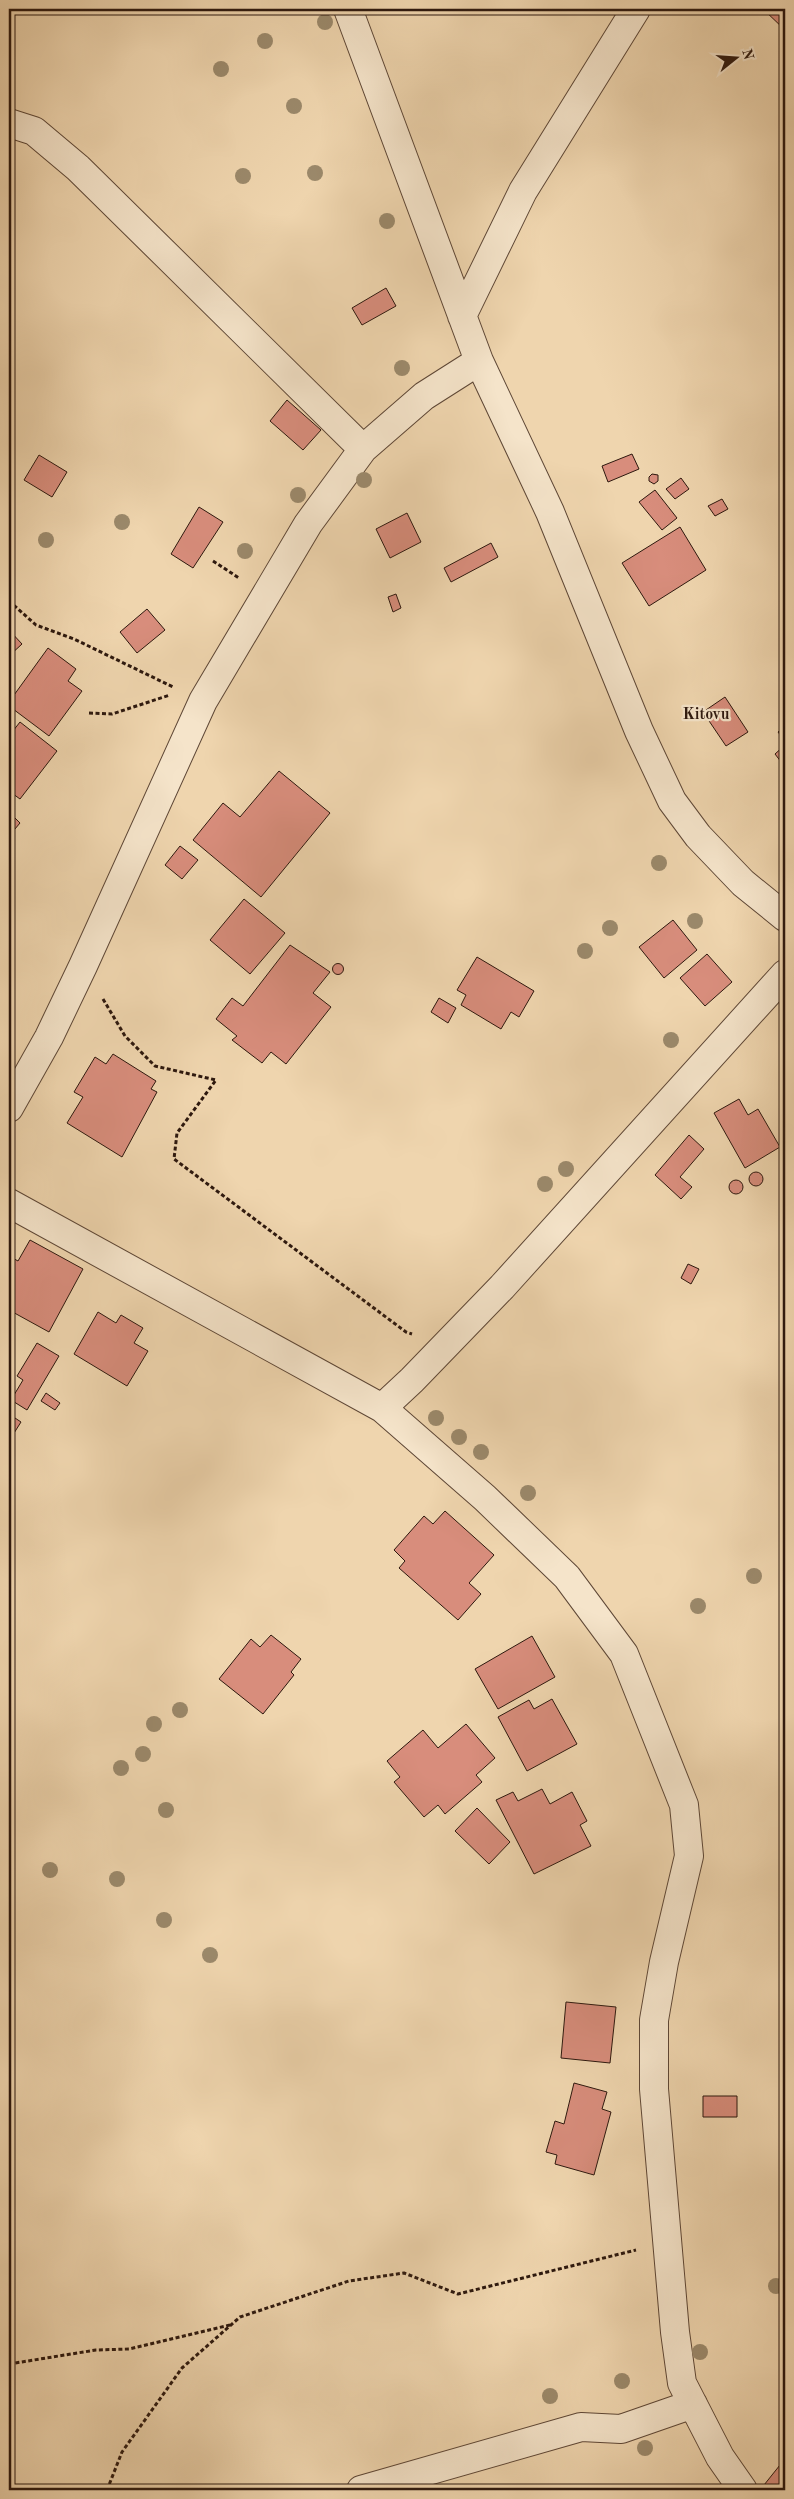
<svg xmlns="http://www.w3.org/2000/svg" width="794" height="2499" viewBox="0 0 794 2499" font-family="'Old Standard TT',serif">
<style>
.building{fill:#d88d7c;stroke:#2d180e}
.lines{fill:none;stroke-linecap:round;stroke-linejoin:round}
.minor-casing{stroke:#5e4736;stroke-width:30}
.path{stroke:#2d180e;stroke-width:3;stroke-dasharray:4 2.5;stroke-linecap:butt}
.minor{stroke:#f5e4ca;stroke-width:28}
.tree{fill:#9b896b}
.labels{text-anchor:middle;dominant-baseline:central;stroke-width:4.5;stroke-linejoin:round;paint-order:stroke}
.quarter-label{font-size:16px;font-weight:bold;fill:#2d180e;stroke:#f5e4ca}
</style>
<rect width="100%" height="100%" fill="#efd5ae"/>
<filter id="stains"><feTurbulence type="fractalNoise" baseFrequency=".004" numOctaves="4"/><feColorMatrix values="0 0 0 0 .2 0 0 0 0 .09 0 0 0 0 .02 0 0 0 .5 -.17"/></filter>
<radialGradient id="worn" r=".72"><stop offset=".6" stop-color="#630" stop-opacity="0"/><stop offset="1" stop-color="#630" stop-opacity=".3"/></radialGradient>
<path class="building" d="M763,9H785V30Z
M386,288L396,306L362,325L352,308Z
M287,400L321,430L303,450L270,421Z
M632,454L639,469L608,482L602,466Z
M39,455L67,472L52,497L24,480Z
M652,474L658,475V481L654,484L649,481V477Z
M681,478L689,489L675,499L666,489Z
M655,490L677,518L662,530L639,502Z
M722,499L728,509L715,516L708,506Z
M199,507L223,522L193,568L171,554Z
M407,513L421,542L390,558L376,529Z
M680,527L706,570L649,606L622,563Z
M491,543L498,557L451,582L444,568Z
M396,594L401,608L393,612L388,597Z
M147,609L165,630L137,653L120,632Z
M9,630L22,644L9,656Z
M48,648L76,669L68,681L82,691L49,736L9,706V702Z
M725,697L748,732L726,746L703,712Z
M20,722L57,751L20,799L9,791V736Z
M785,726V741L778,732Z
M785,745V767L775,754Z
M279,771L330,813L261,897L193,840L223,803L240,817Z
M9,812L20,823L9,836Z
M180,846L198,860L182,879L165,865Z
M244,899L285,933L250,974L210,940Z
M673,920L697,950L664,978L639,947Z
M290,945L330,972L313,993L331,1007L286,1064L271,1052L262,1063L232,1040L237,1036L216,1019L232,998L243,1006Z
M707,954L732,982L705,1006L680,978Z
M477,957L534,991L519,1017L511,1012L501,1029L461,1005L466,995L457,990Z
M332.5 969a5.5 5.5 0 1 1 11 0a5.5 5.5 0 1 1-11 0Z
M439,998L456,1008L448,1023L431,1012Z
M113,1054L156,1081L151,1089L157,1092L122,1157L67,1123L83,1097L74,1092L95,1057L106,1064Z
M739,1099L748,1115L758,1109L780,1147L745,1168L714,1113Z
M689,1135L704,1149L680,1177L692,1187L681,1199L655,1175Z
M749 1179a7 7 0 1 1 14 0a7 7 0 1 1-14 0Z
M729 1187a7 7 0 1 1 14 0a7 7 0 1 1-14 0Z
M30,1240L83,1269L49,1332L9,1310V1256L18,1261Z
M688,1264L699,1269L691,1284L681,1278Z
M98,1312L116,1323L121,1315L143,1328L134,1343L148,1351L127,1386L74,1354Z
M37,1343L59,1356L27,1410L11,1400L23,1380L17,1376Z
M46,1393L60,1403L55,1410L41,1401Z
M9,1414L21,1422L9,1441Z
M445,1511L494,1555L469,1583L481,1594L458,1620L399,1568L405,1561L394,1550L424,1516L433,1524Z
M271,1635L301,1659L291,1672L294,1675L263,1714L219,1679L251,1639L260,1647Z
M532,1636L555,1677L498,1709L475,1669Z
M552,1699L577,1744L527,1771L498,1717L529,1700L534,1709Z
M466,1724L495,1758L476,1775L482,1782L445,1814L438,1805L424,1817L394,1782L400,1777L387,1761L423,1730L438,1748Z
M542,1789L550,1804L572,1792L587,1821L580,1825L591,1846L534,1874L496,1800L513,1792L518,1801Z
M477,1808L510,1842L489,1864L455,1831Z
M566,2002L616,2007L610,2063L561,2058Z
M574,2083L607,2092L602,2109L611,2112L594,2175L555,2164L557,2155L546,2152L555,2121L564,2124Z
M703,2096H737V2117H703Z
M784,2460L785,2490H760Z"/>
<g class="lines">
<defs>
<path id="minor" d="M348,9L479,361L550,512L639,731L672,801L698,836L743,883L785,917
M9,123L34,131L78,168L363,449
M462,316L523,191L636,9
M9,1108L49,1037L83,966L203,701L308,524L363,449L424,396L479,361
M9,1203L382,1408L485,1498L567,1577L624,1654L684,1805L689,1856L664,1962L654,2020V2089L675,2332L682,2383L720,2457L743,2490
M382,1408L412,1380L502,1287L785,974
M361,2490L581,2427L621,2429L693,2404"/>
</defs>
<use href="#minor" class="minor-casing"/>
<path class="path" d="M213,561L239,578
M9,601L36,625L74,639L173,687
M89,713L112,714L170,695
M103,999L125,1036L155,1066L216,1080L177,1133L174,1159L406,1332L412,1334
M9,2364L96,2350L129,2349L230,2325
M107,2490L122,2452L182,2368L240,2317L349,2281L404,2273L458,2294L636,2250"/>
<use href="#minor" class="minor"/>
</g>
<g class="tree">
<circle cx="325" cy="22" r="8"/>
<circle cx="265" cy="41" r="8"/>
<circle cx="221" cy="69" r="8"/>
<circle cx="294" cy="106" r="8"/>
<circle cx="315" cy="173" r="8"/>
<circle cx="243" cy="176" r="8"/>
<circle cx="387" cy="221" r="8"/>
<circle cx="402" cy="368" r="8"/>
<circle cx="364" cy="480" r="8"/>
<circle cx="298" cy="495" r="8"/>
<circle cx="122" cy="522" r="8"/>
<circle cx="46" cy="540" r="8"/>
<circle cx="245" cy="551" r="8"/>
<circle cx="659" cy="863" r="8"/>
<circle cx="695" cy="921" r="8"/>
<circle cx="610" cy="928" r="8"/>
<circle cx="585" cy="951" r="8"/>
<circle cx="671" cy="1040" r="8"/>
<circle cx="566" cy="1169" r="8"/>
<circle cx="545" cy="1184" r="8"/>
<circle cx="436" cy="1418" r="8"/>
<circle cx="459" cy="1437" r="8"/>
<circle cx="481" cy="1452" r="8"/>
<circle cx="528" cy="1493" r="8"/>
<circle cx="754" cy="1576" r="8"/>
<circle cx="698" cy="1606" r="8"/>
<circle cx="180" cy="1710" r="8"/>
<circle cx="154" cy="1724" r="8"/>
<circle cx="143" cy="1754" r="8"/>
<circle cx="121" cy="1768" r="8"/>
<circle cx="166" cy="1810" r="8"/>
<circle cx="50" cy="1870" r="8"/>
<circle cx="117" cy="1879" r="8"/>
<circle cx="164" cy="1920" r="8"/>
<circle cx="210" cy="1955" r="8"/>
<circle cx="776" cy="2286" r="8"/>
<circle cx="700" cy="2352" r="8"/>
<circle cx="622" cy="2381" r="8"/>
<circle cx="550" cy="2396" r="8"/>
<circle cx="645" cy="2448" r="8"/>
</g>
<g class="labels">
<g class="quarter-label">
<text x="706" y="715">Kitovu</text>
</g>
</g>
<rect width="794" height="2499" fill="none" stroke="#efd5ae" stroke-width="30"/>
<rect x="10" y="10" width="774" height="2479" fill="none" stroke="#2d180e" stroke-width="2.5"/>
<rect x="15" y="15" width="764" height="2469" fill="none" stroke="#2d180e"/>
<g transform="translate(736 58) rotate(73)" stroke="#f5e4ca" stroke-width="4" paint-order="stroke">
<path d="M0-4L9 19L0 12L-9 19Z" fill="#2d180e"/>
<text y="-8" font-size="14" font-weight="bold" text-anchor="middle" fill="#2d180e">N</text>
</g>
<rect width="100%" height="100%" filter="url(#stains)"/>
<rect width="100%" height="100%" fill="url(#worn)"/>
</svg>
